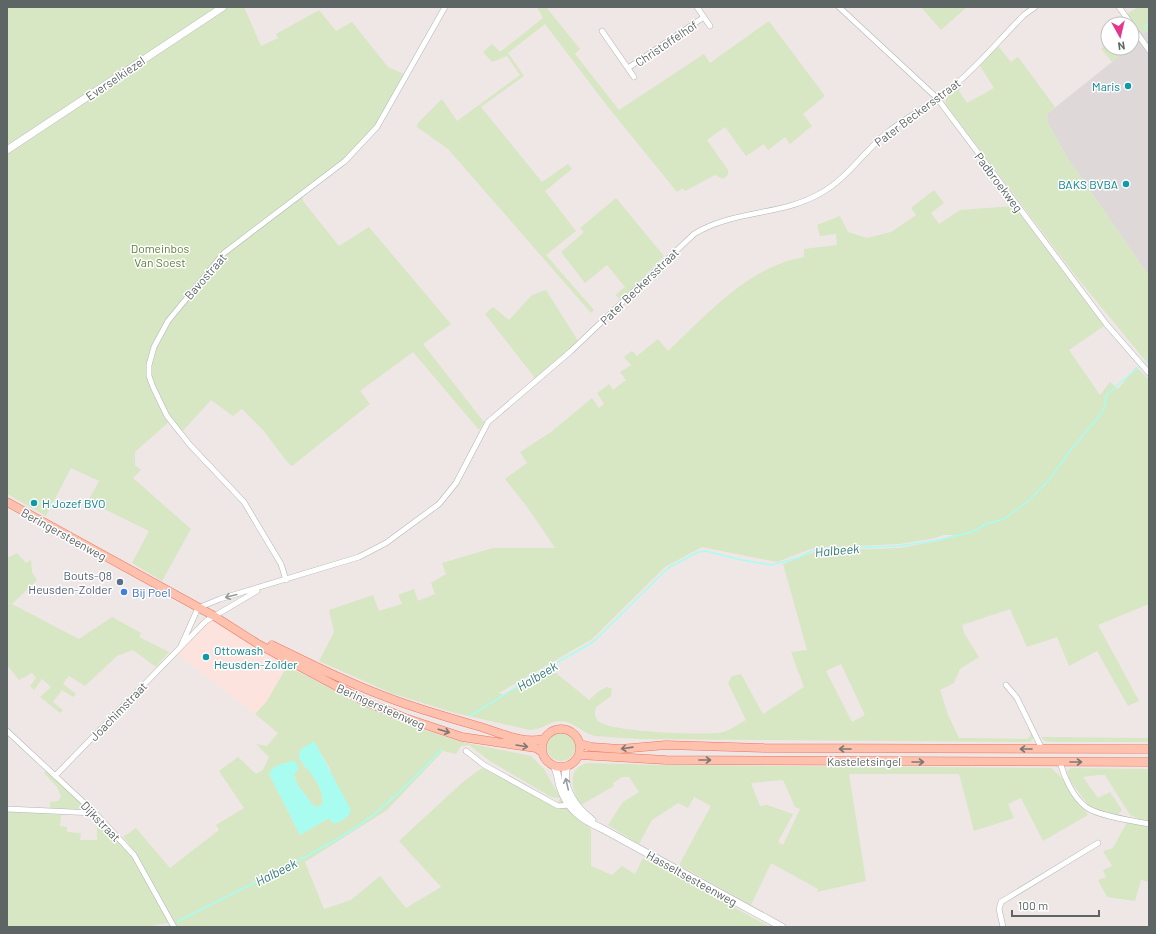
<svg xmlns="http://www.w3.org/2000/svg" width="1156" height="934" viewBox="0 0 1156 934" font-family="Barlow,sans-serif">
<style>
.commercial{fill:#fde3dd}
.industrial{fill:#ded9d8}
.green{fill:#d7e6c3;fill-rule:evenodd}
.water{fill:#a8fdf0}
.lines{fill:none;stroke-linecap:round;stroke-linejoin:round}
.stream{stroke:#a8fdf0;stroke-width:1.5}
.street-casing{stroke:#aeb5b5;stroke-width:6}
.secondary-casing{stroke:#aeb5b6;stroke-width:8}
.primary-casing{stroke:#ee7460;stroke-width:9}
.street{stroke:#fff;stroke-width:5}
.secondary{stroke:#fff;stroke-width:7}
.primary{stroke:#fdc1ad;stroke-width:8}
.oneway{stroke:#969c9b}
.oneway2{stroke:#7d7873}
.culture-dot{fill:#0f9aa8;stroke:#fff;stroke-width:1.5}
.service-dot{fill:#5c6f8a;stroke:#fff;stroke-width:1.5}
.shop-dot{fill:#3f7fe0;stroke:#fff;stroke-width:1.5}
.labels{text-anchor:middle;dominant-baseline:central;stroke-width:3;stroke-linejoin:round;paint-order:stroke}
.street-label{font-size:12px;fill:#5d6665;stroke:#fff}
.culture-label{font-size:12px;fill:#0d838f;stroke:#fff;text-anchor:end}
.park-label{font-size:12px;fill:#5c7d35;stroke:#fff}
.service-label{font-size:12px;fill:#4e5e75;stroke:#fff;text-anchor:end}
.shop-label{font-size:12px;fill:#366cbe;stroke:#fff;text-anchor:start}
.water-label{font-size:13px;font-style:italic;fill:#337b76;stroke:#fff}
</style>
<rect width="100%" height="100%" fill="#efe7e6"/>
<path class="commercial" d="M215,622L244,638L287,666L267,701L255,714L177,654L206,624Z"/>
<path class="industrial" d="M1134,23L1143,34L1149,30V276L1067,157L1048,123L1047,114L1112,62L1102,49L1108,44V48H1132V25Z"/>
<path class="green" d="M7,7H218L221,11L228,7H244L261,46L278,38L276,34L319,10L336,31L352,22L388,67L404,74L377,126L351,152L302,192L303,201L339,246L369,227L451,324L423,344L484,422L479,430L413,352L360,391L370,404L292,466L288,463L263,430L242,409L233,416L211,400L182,432L172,419L135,452V465L141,470L133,478L191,529L162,581L132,563L149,531L88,501L99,481L71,468L46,516L7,494Z
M537,7H546L580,49L575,54L619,110L704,54L710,63L769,21L825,96L803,114L812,126L790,144L785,137L768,150L764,144L746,156L725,127L707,140L728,170V175L723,179L715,175L685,191L683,188L677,192L608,107L545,24L508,53L524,76L481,107L542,182L568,164L572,169L545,191L576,231L546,255L594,310L591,313L448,149L417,127L418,123L442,99L457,121L520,75L507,56L492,62L483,52L492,44L500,52L543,18Z
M921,7H967L941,30Z
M1138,7H1149V30L1143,34L1127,14Z
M1108,43V48H1121L1118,58L1113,62L1101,49Z
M998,46L1011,62L1018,57L1055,107L1047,114L1048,123L1067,157L1149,276V365L1075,275L946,105C944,95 952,91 960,85L959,91L967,103L994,88L980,66Z
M934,190L944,203L931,213L939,224L960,210L1014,206L1104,326L1069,350L1100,395L1110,382L1118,389L1136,367L1149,379V604L1098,625L1139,701L1128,706L1097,651L1069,666L1057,637L1027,647L1010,609L962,625L964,633L979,657L960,669L954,683L940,690L948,715L959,738L1028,739L1031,734L1028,729L1031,728L1034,737L1030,742L638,739L595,736C582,733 574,721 560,721C549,721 543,730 530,730L455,713L391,693L319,661L334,632L329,610L373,595L379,611L402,604L398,595L414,589L418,601L435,594L431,583L446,574L442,563L493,548H555L528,508L505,479L527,463L520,452L551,432L592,398L599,408L604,404L597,393L609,384L613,390L626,380L620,372L631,365L624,357L632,351L637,356L658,339L668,351C708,314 748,267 804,257V249L837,245L836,234L820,236L817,225L840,216L848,232L867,238L891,232L916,215L911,208ZM944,535H955L938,541L900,548L817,551L783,564L807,650L791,652L804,687L763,714L741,674L732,676L728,683L746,720C738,724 727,733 718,733C700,735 608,732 598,721C594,717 595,712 596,707L611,696L612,689L607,687L599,691L589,700L556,673H547L546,671L504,695L499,693L592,639L665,567L702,547L777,562L813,548L899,544L931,539ZM841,664L865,715L852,722L826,671Z
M616,198L664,256L621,300L615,295L625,287L607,265L585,283L561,252L584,232L580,228Z
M546,290L578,341L535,378L485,314L493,307L509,320L532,295Z
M17,553L26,563L31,560L32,572L37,580L12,604L79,639L112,617L141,633L139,637L169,652L156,667L133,650L117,656L85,686L69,676L63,684L76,694L73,697L62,690L53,702L63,710L60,713L40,697L51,687L42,679L34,690L30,686L36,678L32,673L19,680L7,665V558Z
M287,666L368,708L406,724L462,742L531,756L544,769L566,808L591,829V866L612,875L622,866L635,874L643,858L768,926L170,927L169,923L145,927H7V811L61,815L60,826L67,827V832L81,833L80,840H97V828L103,824L124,849L129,844L123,837L136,828L170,868L219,830L216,825L244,808L219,771L238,757L256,774L263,770L269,757L256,744L267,746L278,733L255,714L267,701ZM314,742L330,769L332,823L329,818L300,835L269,774C282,764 283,758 298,769L294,775L297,784L313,805L315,807L320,806L323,802C321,787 315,775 303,765ZM469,745L490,761L551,797L560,798L558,804L482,768L464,781L399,841L441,887L406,908L380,876L351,900L324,909L305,862L387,810L443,751L456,754L461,746Z
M547 747a14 14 0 1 1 28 0a14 14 0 1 1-28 0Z
M1041,737L1149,738V742H1054L1045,741Z
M589,763L665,765L1051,768L1063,779L1088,815L1043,841L1021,798L1008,804L1014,818L974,831L959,774H849L866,881L817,892L818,889L771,863L751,905L679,865L711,806L694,797L688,808L678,803L652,820L639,844L608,825L623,802L639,792L629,777H622L613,783L614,786L581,805C571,791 566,766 589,763ZM783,780L795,807L800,809L783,845L778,842L793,814L767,805L760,806L751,783Z
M1071,768L1149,769V882L1141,880L1135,901L1107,897L1098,880L1106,877L1103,870L1112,866L1103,851L1113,848L1127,822L1094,813L1069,779L1067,771ZM1099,775H1105L1130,815L1137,818L1136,822H1128V818L1118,814L1122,810L1110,792L1098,798L1083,777Z
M46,771L82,804L84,807L77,809L50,808V802L58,801L61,797L58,788L44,773Z"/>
<path class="water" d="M314,741L351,810C349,818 341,821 334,824L329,818L300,835L269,774C273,764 285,764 294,760L299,768L294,775L297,784L313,805L315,807L320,806L323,802C320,779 310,775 299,758L300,750Z"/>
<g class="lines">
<path class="stream" d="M1144,28L1149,23
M1145,362L1149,359
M470,716L544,670L593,642L668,568L698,552L706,551L737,559L771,565L798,558L816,549L898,546L934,541L972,532L986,524L1004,519L1027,502L1049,480L1069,452L1101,414L1105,405L1106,395L1139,367
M177,922C235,891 296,865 352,830C386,808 414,778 442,749
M164,927L169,926"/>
<defs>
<path id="street" d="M697,7L710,26
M839,7L937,98L1107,325L1149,373
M1119,7L1131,24
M1132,26L1149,50
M602,31L634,77
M628,68L704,17
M286,580L281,564L244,502L190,445L167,416L153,387L149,376V365L154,347L168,321L224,253L345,161L377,127L445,7
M181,646L198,608L220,599L359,557L386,543L439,504L456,483L488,422L571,351L694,234C732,210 782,216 821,193C848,178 864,151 888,132C906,117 928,107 946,92C975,70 998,41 1024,15L1035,7
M1006,685L1017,698L1042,749
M7,731L95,813L134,855L174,927
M466,751L484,765L558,806L569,805
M1060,762C1064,777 1073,797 1086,807C1098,816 1134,821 1149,824
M55,776L206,621L257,591
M7,809L95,813
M1003,927L999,909L1001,902L1098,843"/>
<path id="secondary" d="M7,150L223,7
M554,766C558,773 558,780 560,787C567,809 582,820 603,829L782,927
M567,766C560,787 577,809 592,820"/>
<path id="primary" d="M7,502L214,616L258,644L364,701L405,718L462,737L536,748L542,752
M272,645C313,665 354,686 397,701C425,711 453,719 481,727C500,733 524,744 543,739
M542 748a19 19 0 1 1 38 0a19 19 0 1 1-38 0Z
M580,744L592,747L620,749L666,745L764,748L1149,749
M579,755L666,760L1149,762"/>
</defs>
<use href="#street" class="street-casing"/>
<use href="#secondary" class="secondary-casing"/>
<use href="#primary" class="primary-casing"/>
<use href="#street" class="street"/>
<use href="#secondary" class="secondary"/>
<use href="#primary" class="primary"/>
</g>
<defs><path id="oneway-shaft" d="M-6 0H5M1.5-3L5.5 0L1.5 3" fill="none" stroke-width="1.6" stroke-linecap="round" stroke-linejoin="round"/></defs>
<g class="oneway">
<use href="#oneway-shaft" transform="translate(231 596) rotate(165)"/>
<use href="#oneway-shaft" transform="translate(567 784) rotate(-103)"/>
</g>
<g class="oneway2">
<use href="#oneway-shaft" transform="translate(444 731) rotate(16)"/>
<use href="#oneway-shaft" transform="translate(522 746) rotate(9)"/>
<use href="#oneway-shaft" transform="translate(627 748) rotate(172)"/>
<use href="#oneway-shaft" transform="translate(845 749) rotate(-180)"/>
<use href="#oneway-shaft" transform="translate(1026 749) rotate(-180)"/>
<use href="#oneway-shaft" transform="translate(705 760)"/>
<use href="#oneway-shaft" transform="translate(918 762)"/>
<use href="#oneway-shaft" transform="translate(1076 762)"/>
</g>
<g class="culture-dot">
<circle cx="1128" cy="86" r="4"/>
<circle cx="1126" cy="184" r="4"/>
<circle cx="34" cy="503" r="4"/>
<circle cx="206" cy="657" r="4"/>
</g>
<circle class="service-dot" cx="120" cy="582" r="4"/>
<circle class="shop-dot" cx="124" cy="592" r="4"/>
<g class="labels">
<g class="street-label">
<text transform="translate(666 43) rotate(-34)">Christoffelhof</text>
<text transform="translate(115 78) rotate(-34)">Everselkiezel</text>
<text transform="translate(917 112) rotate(-37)">Pater Beckersstraat</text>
<text transform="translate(999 182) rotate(53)">Padbroekweg</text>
<text transform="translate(205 276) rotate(-49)">Bavostraat</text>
<text transform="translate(639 286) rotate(-44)">Pater Beckersstraat</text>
<text transform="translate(64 534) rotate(29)">Beringersteenweg</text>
<text transform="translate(381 706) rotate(24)">Beringersteenweg</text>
<text transform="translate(118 711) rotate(-46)">Joachimstraat</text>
<text x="864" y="761">Kasteletsingel</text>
<text transform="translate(101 821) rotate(46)">Dijkstraat</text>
<text transform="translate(692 878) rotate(29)">Hasseltsesteenweg</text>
</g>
<g class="culture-label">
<text x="1120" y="86">Maris</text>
<text x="1118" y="184">BAKS BVBA</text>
<text x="42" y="503" text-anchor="start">H Jozef BVO</text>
<text x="214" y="650" text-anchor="start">Ottowash<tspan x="214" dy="14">Heusden-Zolder</tspan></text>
</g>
<g class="park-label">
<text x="160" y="248">Domeinbos<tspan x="160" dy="14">Van Soest</tspan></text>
</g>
<g class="service-label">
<text x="112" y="575">Bouts-Q8<tspan x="112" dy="14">Heusden-Zolder</tspan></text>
</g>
<g class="shop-label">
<text x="132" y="592">Bij Poel</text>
</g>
<g class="water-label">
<text transform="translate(837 550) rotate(-5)">Halbeek</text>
<text transform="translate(537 676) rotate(-31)">Halbeek</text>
<text transform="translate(276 872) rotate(-27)">Halbeek</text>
</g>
</g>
<rect width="1156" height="934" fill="none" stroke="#5d6665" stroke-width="16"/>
<g transform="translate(1120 36) rotate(172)"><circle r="19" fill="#ffffff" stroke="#bec2c1"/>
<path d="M0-3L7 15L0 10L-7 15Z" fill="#e5368e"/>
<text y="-6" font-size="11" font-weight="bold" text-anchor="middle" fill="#5d6665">N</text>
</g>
<path d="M1012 910v6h87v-6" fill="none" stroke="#5d6665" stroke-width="2"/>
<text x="1018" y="910" font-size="12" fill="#5d6665" stroke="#ffffff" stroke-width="3" paint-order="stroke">100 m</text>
</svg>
